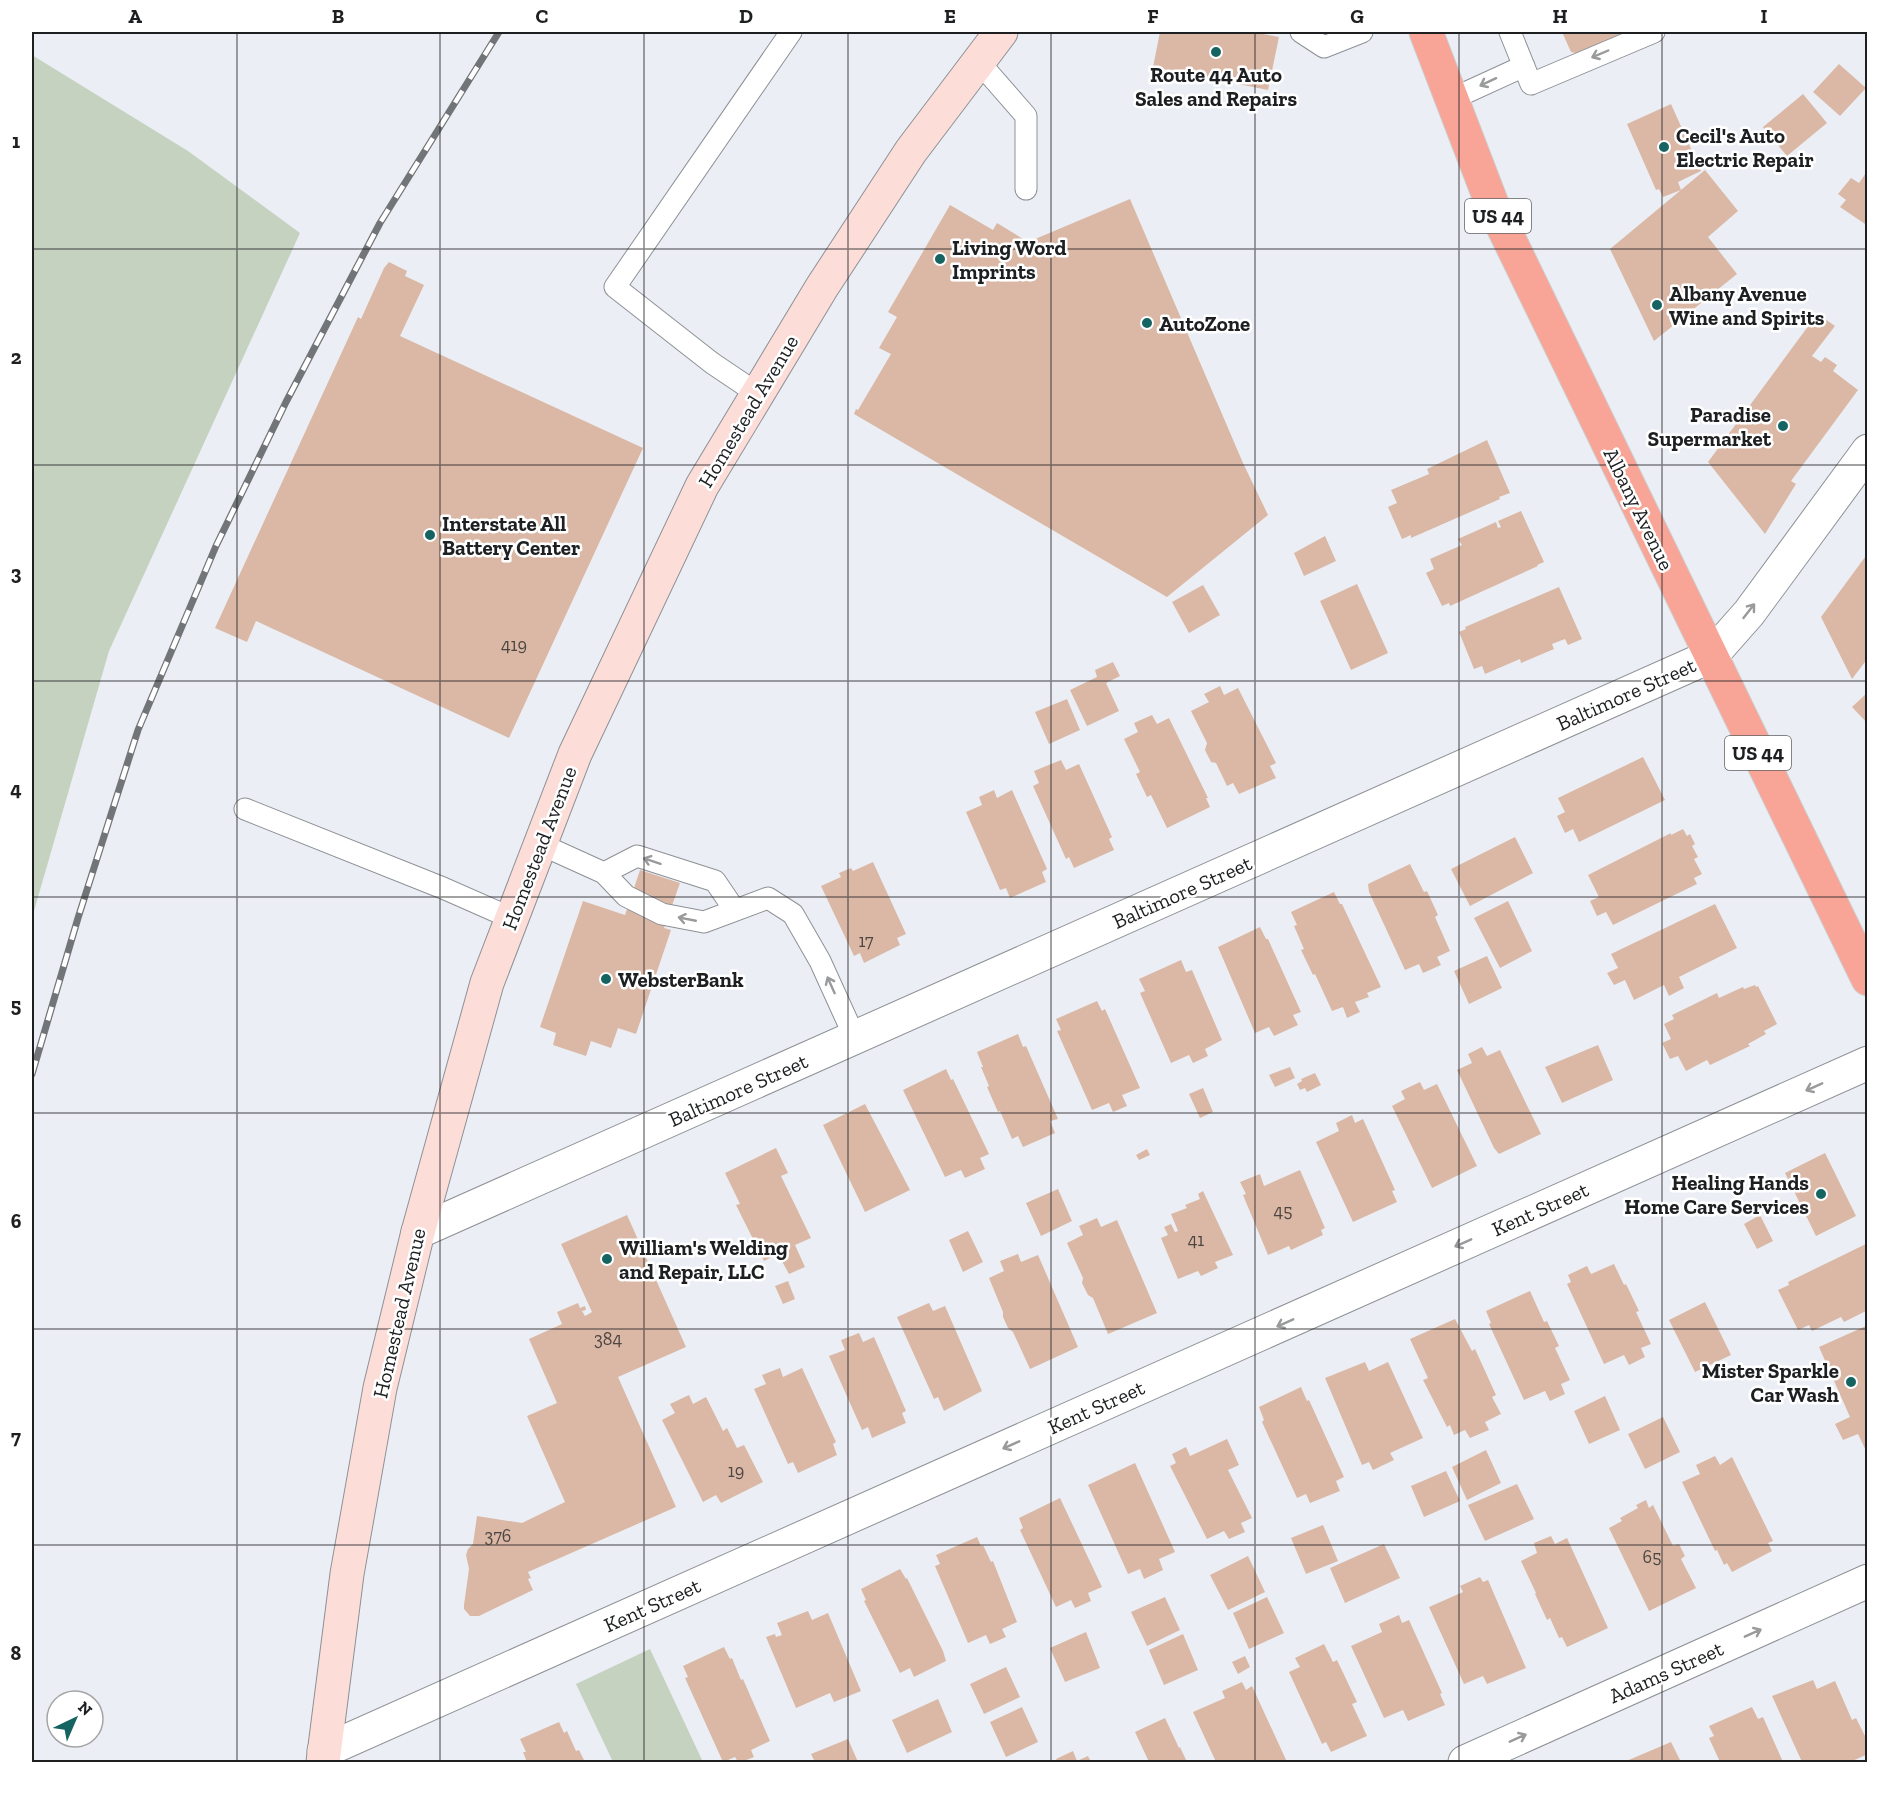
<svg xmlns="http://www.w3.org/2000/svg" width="1899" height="1794" viewBox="0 0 1899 1794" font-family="'Zilla Slab',serif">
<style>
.green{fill:#c5d2c0}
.building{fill:#dab8a5}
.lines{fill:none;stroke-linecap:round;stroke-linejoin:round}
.service-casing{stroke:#8d9196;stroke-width:23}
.minor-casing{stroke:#8d9196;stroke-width:35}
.secondary-casing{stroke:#8d9196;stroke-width:35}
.trunk-casing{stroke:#cdcece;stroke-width:35}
.service{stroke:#fff;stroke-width:21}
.minor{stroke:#fff;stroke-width:33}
.secondary{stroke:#fdddd8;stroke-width:33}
.trunk{stroke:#f8a497;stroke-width:33}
.rail-casing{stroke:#727578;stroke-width:7}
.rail{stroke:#fff;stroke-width:4.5;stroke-dasharray:14;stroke-linecap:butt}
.oneway{stroke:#999a9b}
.grid{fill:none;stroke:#1d1f21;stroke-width:1.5;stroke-opacity:0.55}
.poi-dot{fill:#156462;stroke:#fff;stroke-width:2}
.labels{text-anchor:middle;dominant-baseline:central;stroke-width:5;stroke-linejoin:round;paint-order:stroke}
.number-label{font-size:18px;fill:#4c4542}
.shield{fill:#fff;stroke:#616264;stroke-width:1.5}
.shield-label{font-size:20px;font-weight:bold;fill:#1d1f21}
.poi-label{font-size:21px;font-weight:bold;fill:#1d1f21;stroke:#fff;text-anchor:start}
.street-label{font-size:21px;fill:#1d1f21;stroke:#fff}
.neatline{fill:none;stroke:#1d1f21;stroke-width:2}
.grid-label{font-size:20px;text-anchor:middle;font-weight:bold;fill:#1d1f21}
</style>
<rect width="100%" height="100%" fill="#ebeff5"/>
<path class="green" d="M32,55L188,151L300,233L109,651L32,918Z
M650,1649L703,1762H613L576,1684Z"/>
<path class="building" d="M1160,32H1253L1279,37L1268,90L1153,67Z
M1562,32H1641L1580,54L1571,52Z
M1839,64L1866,88L1840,116L1813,92Z
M1803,94L1827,123L1787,156L1763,127Z
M1671,104L1701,171L1678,182L1681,190L1663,197L1659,189L1656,190L1627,124Z
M1705,170L1738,211L1708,237L1737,274L1654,341L1610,249Z
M1868,170V226L1840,207L1846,200L1838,194L1851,178L1859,183Z
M1130,199L1243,463L1268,515L1167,597L854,414L856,409L858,410L891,354L879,348L897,317L888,312L950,205L993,230L997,223L1028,242Z
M389,262L407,271L405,276L424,285L400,336L643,448L509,738L256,621L247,642L215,628L358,317L361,319L384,268Z
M1825,319L1835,326L1812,356L1821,362L1825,357L1837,365L1833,371L1858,390L1791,481L1796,484L1765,534L1708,462L1812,321L1819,326Z
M1487,440L1510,493L1499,497L1500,499L1411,538V535L1402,539L1388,507L1397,503L1391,490L1429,474L1427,469Z
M1521,511L1544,562L1537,565L1538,566L1450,606L1449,603L1442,606L1426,573L1434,569L1430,559L1462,545L1458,539L1496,522L1498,528L1501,527L1498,521Z
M1325,536L1336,561L1304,576L1294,553Z
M1868,553V658L1852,679L1821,617Z
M1357,584L1388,653L1351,670L1320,601Z
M1203,585L1220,615L1189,633L1172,602Z
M1559,587L1582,639L1568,645L1565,639L1552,644L1554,649L1521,663L1520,659L1485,674L1482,666L1474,669L1459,632L1466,629L1465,627Z
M1113,662L1120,676L1106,683L1119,711L1087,726L1070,690L1097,677L1095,670Z
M1220,686L1224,695L1238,688L1276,763L1270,766L1276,778L1239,794L1233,783L1227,786L1216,763L1211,762L1205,750L1207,743L1191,711L1209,702L1204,694Z
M1868,692V724L1852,707Z
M1067,699L1080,730L1049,744L1035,712Z
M1152,715L1157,724L1169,718L1208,798H1206L1210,807L1167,828L1151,795L1147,797L1136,774L1140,772L1124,739L1138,732L1134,723Z
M1643,757L1665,800L1579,842L1573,829L1565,833L1557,816L1565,812L1558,798Z
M1061,760L1066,770L1079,764L1112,837L1109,839L1114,850L1074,868L1069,857L1066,859L1033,786L1039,783L1034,771Z
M994,790L997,798L1012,790L1047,869L1042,872L1046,882L1010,898L1006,888L1000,890L966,812L982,805L979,797Z
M1683,829L1687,836L1690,834L1695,844L1692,846L1698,857L1694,859L1702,874L1694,878L1697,884L1613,925L1606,912L1597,916L1590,901L1599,897L1588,875L1671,833V835Z
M1515,837L1533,873L1470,906L1451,869Z
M873,862L906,934L897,938L900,945L864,963L860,953L854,956L821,886L841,877L839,873L851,868L853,871Z
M1410,864L1424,892L1427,891L1438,915L1435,917L1450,951L1437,957L1441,965L1423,973L1419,964L1405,970L1369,892L1368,884Z
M640,870L680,883L664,928L671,930L636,1034L618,1028L611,1048L591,1041L586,1056L553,1045L556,1033L540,1027L583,901L625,915Z
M1334,892L1340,904H1342L1381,987L1367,993L1369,997L1355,1002L1360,1012L1347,1018L1343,1007L1332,1011L1315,974L1313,975L1301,950L1304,949L1294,926L1297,925L1291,912Z
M1508,901L1532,951L1500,968L1474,918Z
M1715,904L1737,948L1679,977L1684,988L1669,996L1664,985L1634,1000L1625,980L1614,985L1607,973L1618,968L1611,954Z
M1260,927L1266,939H1268L1301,1012L1293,1015L1298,1025L1274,1036L1269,1027L1255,1033L1218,947Z
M1487,956L1502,988L1469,1004L1454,971Z
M1181,960L1186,972L1192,970L1222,1040L1205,1049L1208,1056L1193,1063L1189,1055L1171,1063L1140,993L1145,991L1139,979Z
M1755,985L1756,987L1758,986L1777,1024L1764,1031L1766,1034L1748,1044L1750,1046L1710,1065L1707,1060L1686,1071L1678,1056L1670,1059L1662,1043L1671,1039L1664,1024L1674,1019L1672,1015L1717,993L1719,998L1743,987L1744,989Z
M1097,1001L1102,1011L1105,1009L1140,1088L1122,1095L1127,1106L1113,1112L1109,1103L1092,1110L1057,1031L1061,1030L1056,1019Z
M1018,1034L1023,1047L1026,1046L1058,1119L1050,1121L1055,1133L1023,1147L1018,1136L1012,1139L1000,1111L998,1112L987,1087L989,1086L981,1067H983L977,1052Z
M1598,1045L1613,1080L1562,1103L1545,1067Z
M1482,1047L1487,1056L1500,1050L1541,1134L1499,1154L1494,1148L1457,1070L1472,1063L1468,1054Z
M1290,1067L1295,1078L1275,1087L1269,1075Z
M946,1069L951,1080L953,1079L989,1154L980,1158L985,1169L965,1178L961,1170L945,1177L903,1090Z
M1315,1073L1321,1085L1307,1092L1305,1088L1300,1090L1297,1084L1302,1081L1301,1079Z
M1420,1082L1424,1090L1437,1084L1477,1166L1432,1188L1392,1106L1405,1099L1401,1091Z
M1203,1088L1213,1112L1200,1118L1189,1094Z
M865,1104L910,1190L865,1212L823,1125Z
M1352,1115L1355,1123L1363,1119L1395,1190L1392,1191L1397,1202L1353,1222L1316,1142L1339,1131L1336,1123Z
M776,1148L788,1173L781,1176L811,1238L795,1245L805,1267L789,1274L778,1254L764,1261L736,1205L740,1204L725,1173Z
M1147,1149L1150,1155L1139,1160L1136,1155Z
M1825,1153L1856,1216L1816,1236L1785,1173Z
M1300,1170L1325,1228L1321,1230L1323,1235L1291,1250L1289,1246L1268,1255L1243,1195L1246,1194L1240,1182L1260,1174L1264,1186Z
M1058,1189L1072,1221L1041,1236L1026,1203Z
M1203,1191L1233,1255L1215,1262L1218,1268L1201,1276L1198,1271L1178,1279L1161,1238L1168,1235L1164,1227L1171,1224L1175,1232L1178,1231L1171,1214L1187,1208L1185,1205L1200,1199L1198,1194Z
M627,1215L686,1347L618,1377L676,1507L528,1572L531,1578L528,1579L533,1590L479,1616H470L464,1609V1605L469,1569L466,1555L468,1549L473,1544L477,1516L522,1523L565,1502L527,1416L557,1403L529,1339L562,1324L557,1312L578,1303L580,1308L585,1306L586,1310L582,1311L585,1316L592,1312L561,1244Z
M1760,1215L1773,1241L1757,1249L1744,1224Z
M1097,1218L1101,1227L1117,1220L1157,1313L1108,1334L1093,1298L1088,1295L1082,1283L1083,1278L1067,1243L1083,1235L1079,1226Z
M968,1231L983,1262L963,1272L949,1240Z
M1868,1243V1310L1844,1322L1841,1317L1812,1331L1809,1325L1798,1330L1778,1290L1789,1285L1788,1282Z
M1018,1254L1021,1262L1038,1255L1078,1347L1030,1369L1013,1332L1008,1328L1003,1317V1312L989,1278L1004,1271L1000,1261Z
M1614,1264L1624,1285L1626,1284L1639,1311L1636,1312L1651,1344L1641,1348L1645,1357L1629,1365L1624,1355L1604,1364L1567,1284L1571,1282L1568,1275L1587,1266L1591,1274Z
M788,1281L795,1299L783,1304L775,1286Z
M1530,1291L1544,1322L1547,1321L1559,1346L1555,1348L1570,1380L1561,1384L1565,1394L1550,1401L1545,1391L1524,1400L1489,1324L1491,1323L1486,1311Z
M1705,1302L1731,1355L1695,1372L1669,1320Z
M929,1303L933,1311L945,1306L982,1391L944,1411L938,1397L934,1399L897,1317Z
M1455,1319L1472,1351L1475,1349L1496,1395L1492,1397L1501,1414L1485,1422L1489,1430L1470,1438L1465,1430L1454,1435L1450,1425L1447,1427L1423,1380L1428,1378L1410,1339Z
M1868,1325V1455L1858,1434L1843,1440L1835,1424L1850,1417L1819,1347Z
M859,1333L863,1342L874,1337L906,1411L902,1413L906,1423L872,1438L868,1427L862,1430L829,1356L845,1350L841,1340Z
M1365,1362L1369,1371L1388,1362L1423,1438L1390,1453L1394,1460L1373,1470L1369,1462L1362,1465L1325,1378Z
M780,1368L783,1377L802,1368L836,1442L833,1444L837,1455L798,1473L793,1462L788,1464L754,1389L766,1384L762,1375Z
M1301,1387L1307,1401L1309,1400L1344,1477L1336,1481L1340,1491L1310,1503L1306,1494L1297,1498L1262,1422L1264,1420L1259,1407Z
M689,1395L693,1404L706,1397L723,1431L727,1428L737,1448L744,1445L763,1482L721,1503L716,1495L703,1502L662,1420L675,1413L670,1404Z
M1605,1396L1620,1430L1589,1444L1574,1411Z
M1663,1417L1680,1452L1645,1469L1628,1434Z
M1227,1439L1239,1465L1228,1470L1252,1518L1241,1523L1245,1532L1229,1539L1224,1531L1207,1539L1170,1466L1176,1463L1172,1454L1186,1447L1190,1456Z
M1486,1450L1501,1483L1467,1500L1452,1467Z
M1715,1456L1720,1465L1732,1457L1773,1541L1768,1543L1772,1551L1732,1572L1727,1563L1724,1565L1717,1550L1715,1551L1682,1482L1700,1474L1696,1465Z
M1135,1463L1175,1552L1159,1559L1163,1570L1144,1579L1140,1569L1128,1574L1088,1485Z
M1446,1471L1460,1501L1424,1517L1411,1486Z
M1517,1484L1534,1519L1485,1541L1468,1505Z
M1060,1498L1102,1587L1088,1593L1091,1601L1075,1608L1071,1600L1056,1607L1020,1530L1023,1528L1019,1518Z
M1646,1500L1649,1508L1653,1505L1673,1546L1679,1544L1685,1556L1681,1559L1696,1588L1649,1611L1609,1528L1622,1521L1620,1518L1638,1508L1636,1505Z
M1323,1525L1338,1561L1306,1574L1291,1538Z
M1551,1536L1555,1544L1567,1538L1608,1628L1567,1647L1562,1637L1559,1638L1550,1618L1547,1620L1535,1594L1536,1593L1521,1561L1537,1553L1534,1543Z
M977,1537L981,1546L983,1545L991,1562L993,1561L1017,1622L1002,1629L1006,1637L990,1644L986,1635L968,1643L935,1566L940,1564L936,1555Z
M1384,1544L1400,1578L1345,1603L1330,1568Z
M1248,1556L1265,1592L1228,1610L1210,1575Z
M900,1569L906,1579L907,1578L943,1651L946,1661L914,1677L910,1668L900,1673L864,1601L866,1600L861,1589Z
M1480,1577L1483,1582L1488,1580L1526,1668L1487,1684L1483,1676L1464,1684L1429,1607L1463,1592L1460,1586Z
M1165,1597L1180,1630L1147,1646L1131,1612Z
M1267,1597L1284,1633L1249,1649L1233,1613Z
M808,1611L812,1620L828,1613L861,1691L834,1702L830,1693L796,1708L766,1637L775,1634L776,1637L782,1635L777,1623Z
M1399,1615L1402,1623L1409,1620L1442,1693L1440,1694L1445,1705L1408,1721L1403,1710L1384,1718L1351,1646L1382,1632L1379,1624Z
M1086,1632L1100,1668L1065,1682L1050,1648Z
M1183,1634L1198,1670L1164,1685L1149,1650Z
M1324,1644L1333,1662L1337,1660L1357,1702L1352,1704L1367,1736L1331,1752L1326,1742L1322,1744L1289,1672L1300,1667L1295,1658Z
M724,1647L730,1659L732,1658L741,1680L743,1679L770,1741L751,1750L754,1757L741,1762H738L735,1757L723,1762L685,1678L688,1677L683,1666Z
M1245,1656L1250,1667L1238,1674L1232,1662Z
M1006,1667L1020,1697L984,1714L970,1684Z
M1813,1680L1817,1689L1835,1681L1852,1720L1856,1718L1868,1742V1754L1850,1762H1802L1772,1696Z
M1242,1682L1246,1690L1252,1686L1287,1762H1216L1193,1712L1225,1698L1222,1691Z
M938,1699L952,1732L907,1753L892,1720Z
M1022,1707L1038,1742L1006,1757L990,1722Z
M1752,1707L1758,1719L1763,1717L1783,1762H1720L1709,1738L1714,1736L1709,1726Z
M1165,1718L1179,1748L1180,1747L1187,1762H1149L1135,1732Z
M559,1722L564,1733L567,1731L576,1751L579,1750L585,1762H527L523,1752H526L520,1739Z
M848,1739L858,1762H815L811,1754Z
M1671,1742L1681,1762H1624Z
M1073,1751L1077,1761L1088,1756L1091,1762H1058L1056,1759Z"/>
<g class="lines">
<defs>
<path id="service" d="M1301,32L1324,47L1362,32
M1510,32L1531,84L1654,32
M978,61L1026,116V189
M1452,99L1524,66
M758,394L712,363L615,287L791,32
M245,809L443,888L511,918
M540,844L604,873L626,896L662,914L704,922L768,898L793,914L820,961L855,1038
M604,873L637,856L715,881L734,909"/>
<path id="minor" d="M418,1232L1711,656L1749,613L1868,451
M324,1751L1868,1063
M1465,1762L1868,1581"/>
<path id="secondary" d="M323,1762L347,1574L380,1388L418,1232L487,983L575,754L702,486L822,287L911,151L1001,32"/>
<path id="trunk" d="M1426,32L1492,204L1868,979"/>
</defs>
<use href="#service" class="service-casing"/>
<use href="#minor" class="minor-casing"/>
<use href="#secondary" class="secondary-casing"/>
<use href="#trunk" class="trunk-casing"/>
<use href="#service" class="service"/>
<use href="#minor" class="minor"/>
<use href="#secondary" class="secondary"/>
<use href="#trunk" class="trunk"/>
<defs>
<path id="rail" d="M32,1074L78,918L138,730L216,546L286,402L380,223L499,32"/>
</defs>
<use href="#rail" class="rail-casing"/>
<use href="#rail" class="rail"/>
</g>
<defs><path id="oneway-shaft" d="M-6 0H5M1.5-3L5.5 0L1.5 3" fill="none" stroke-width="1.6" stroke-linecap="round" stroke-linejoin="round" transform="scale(1.5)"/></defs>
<g class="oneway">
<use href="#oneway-shaft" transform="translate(1600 54) rotate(157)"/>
<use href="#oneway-shaft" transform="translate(1488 82) rotate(155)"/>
<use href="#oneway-shaft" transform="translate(1749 611) rotate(-52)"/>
<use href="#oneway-shaft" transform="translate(652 861) rotate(-162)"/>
<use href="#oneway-shaft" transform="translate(687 919) rotate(-169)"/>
<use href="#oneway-shaft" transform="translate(831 985) rotate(-114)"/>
<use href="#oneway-shaft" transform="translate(1814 1087) rotate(156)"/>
<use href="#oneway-shaft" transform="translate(1463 1243) rotate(156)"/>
<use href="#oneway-shaft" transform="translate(1285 1323) rotate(156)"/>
<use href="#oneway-shaft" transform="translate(1011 1445) rotate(156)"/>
<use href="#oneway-shaft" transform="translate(1753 1633) rotate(-24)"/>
<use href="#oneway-shaft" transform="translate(1518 1738) rotate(-24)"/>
</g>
<path class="grid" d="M237,32V1762M440,32V1762M644,32V1762M848,32V1762M1051,32V1762M1255,32V1762M1459,32V1762M1662,32V1762M32,249H1868M32,465H1868M32,681H1868M32,897H1868M32,1113H1868M32,1329H1868M32,1545H1868"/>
<g class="poi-dot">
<circle cx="1216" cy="52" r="6"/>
<circle cx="1664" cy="147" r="6"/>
<circle cx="940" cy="259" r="6"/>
<circle cx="1657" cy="305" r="6"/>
<circle cx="1147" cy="323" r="6"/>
<circle cx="1783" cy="426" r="6"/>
<circle cx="430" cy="535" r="6"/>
<circle cx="606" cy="979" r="6"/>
<circle cx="1821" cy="1194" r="6"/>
<circle cx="607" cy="1259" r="6"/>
<circle cx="1851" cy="1382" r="6"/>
</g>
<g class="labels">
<g class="number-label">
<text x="514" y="645">419</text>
<text x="866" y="941">17</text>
<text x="1283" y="1211">45</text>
<text x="1196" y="1240">41</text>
<text x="608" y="1339">384</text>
<text x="736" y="1471">19</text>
<text x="498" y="1536">376</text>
<text x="1652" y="1557">65</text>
</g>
<g class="shield">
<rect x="1465" y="199" width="66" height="34" rx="4.5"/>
<rect x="1725" y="736" width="66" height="34" rx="4.5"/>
</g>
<g class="shield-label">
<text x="1498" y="216">US 44</text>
<text x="1758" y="753">US 44</text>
</g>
<g class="poi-label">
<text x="1216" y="74" text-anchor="middle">Route 44 Auto<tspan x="1216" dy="24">Sales and Repairs</tspan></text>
<text x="1676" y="135">Cecil's Auto<tspan x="1676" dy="24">Electric Repair</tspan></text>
<text x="952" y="247">Living Word<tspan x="952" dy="24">Imprints</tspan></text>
<text x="1669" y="293">Albany Avenue<tspan x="1669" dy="24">Wine and Spirits</tspan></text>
<text x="1159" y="323">AutoZone</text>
<text x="1771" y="414" text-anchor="end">Paradise<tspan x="1771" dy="24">Supermarket</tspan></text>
<text x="442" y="523">Interstate All<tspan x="442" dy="24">Battery Center</tspan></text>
<text x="618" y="979">WebsterBank</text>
<text x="1809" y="1182" text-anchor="end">Healing Hands<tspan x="1809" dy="24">Home Care Services</tspan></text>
<text x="619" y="1247">William's Welding<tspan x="619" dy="24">and Repair, LLC</tspan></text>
<text x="1839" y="1370" text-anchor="end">Mister Sparkle<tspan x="1839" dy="24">Car Wash</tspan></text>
</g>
<g class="street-label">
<text transform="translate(748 411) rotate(-59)">Homestead Avenue</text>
<text transform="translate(1639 509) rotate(64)">Albany Avenue</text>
<text transform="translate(1626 694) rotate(-24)">Baltimore Street</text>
<text transform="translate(539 848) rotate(-69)">Homestead Avenue</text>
<text transform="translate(1182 892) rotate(-24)">Baltimore Street</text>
<text transform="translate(738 1090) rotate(-24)">Baltimore Street</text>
<text transform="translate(1540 1209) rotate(-24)">Kent Street</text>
<text transform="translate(399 1313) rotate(-77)">Homestead Avenue</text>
<text transform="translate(1096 1407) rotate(-24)">Kent Street</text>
<text transform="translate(652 1605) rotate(-24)">Kent Street</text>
<text transform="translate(1666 1672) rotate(-24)">Adams Street</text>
</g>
</g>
<rect width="1899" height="1794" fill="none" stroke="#ffffff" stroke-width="66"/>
<g transform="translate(75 1719) rotate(44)"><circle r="28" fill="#ffffff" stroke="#a5a5a6" stroke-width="1.5"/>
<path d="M0-4.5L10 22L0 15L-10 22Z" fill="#156462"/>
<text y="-9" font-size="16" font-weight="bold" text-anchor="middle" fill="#1d1f21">N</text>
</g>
<rect x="33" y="33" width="1833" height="1728" class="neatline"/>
<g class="grid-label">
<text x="135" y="23">A</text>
<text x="338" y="23">B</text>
<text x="542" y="23">C</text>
<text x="746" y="23">D</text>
<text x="950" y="23">E</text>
<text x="1153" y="23">F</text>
<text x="1357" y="23">G</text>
<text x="1560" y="23">H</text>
<text x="1764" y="23">I</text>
<text x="16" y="148">1</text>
<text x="16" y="364">2</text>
<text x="16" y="580">3</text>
<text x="16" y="796">4</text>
<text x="16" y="1012">5</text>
<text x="16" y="1228">6</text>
<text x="16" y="1444">7</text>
<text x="16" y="1660">8</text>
</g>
</svg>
